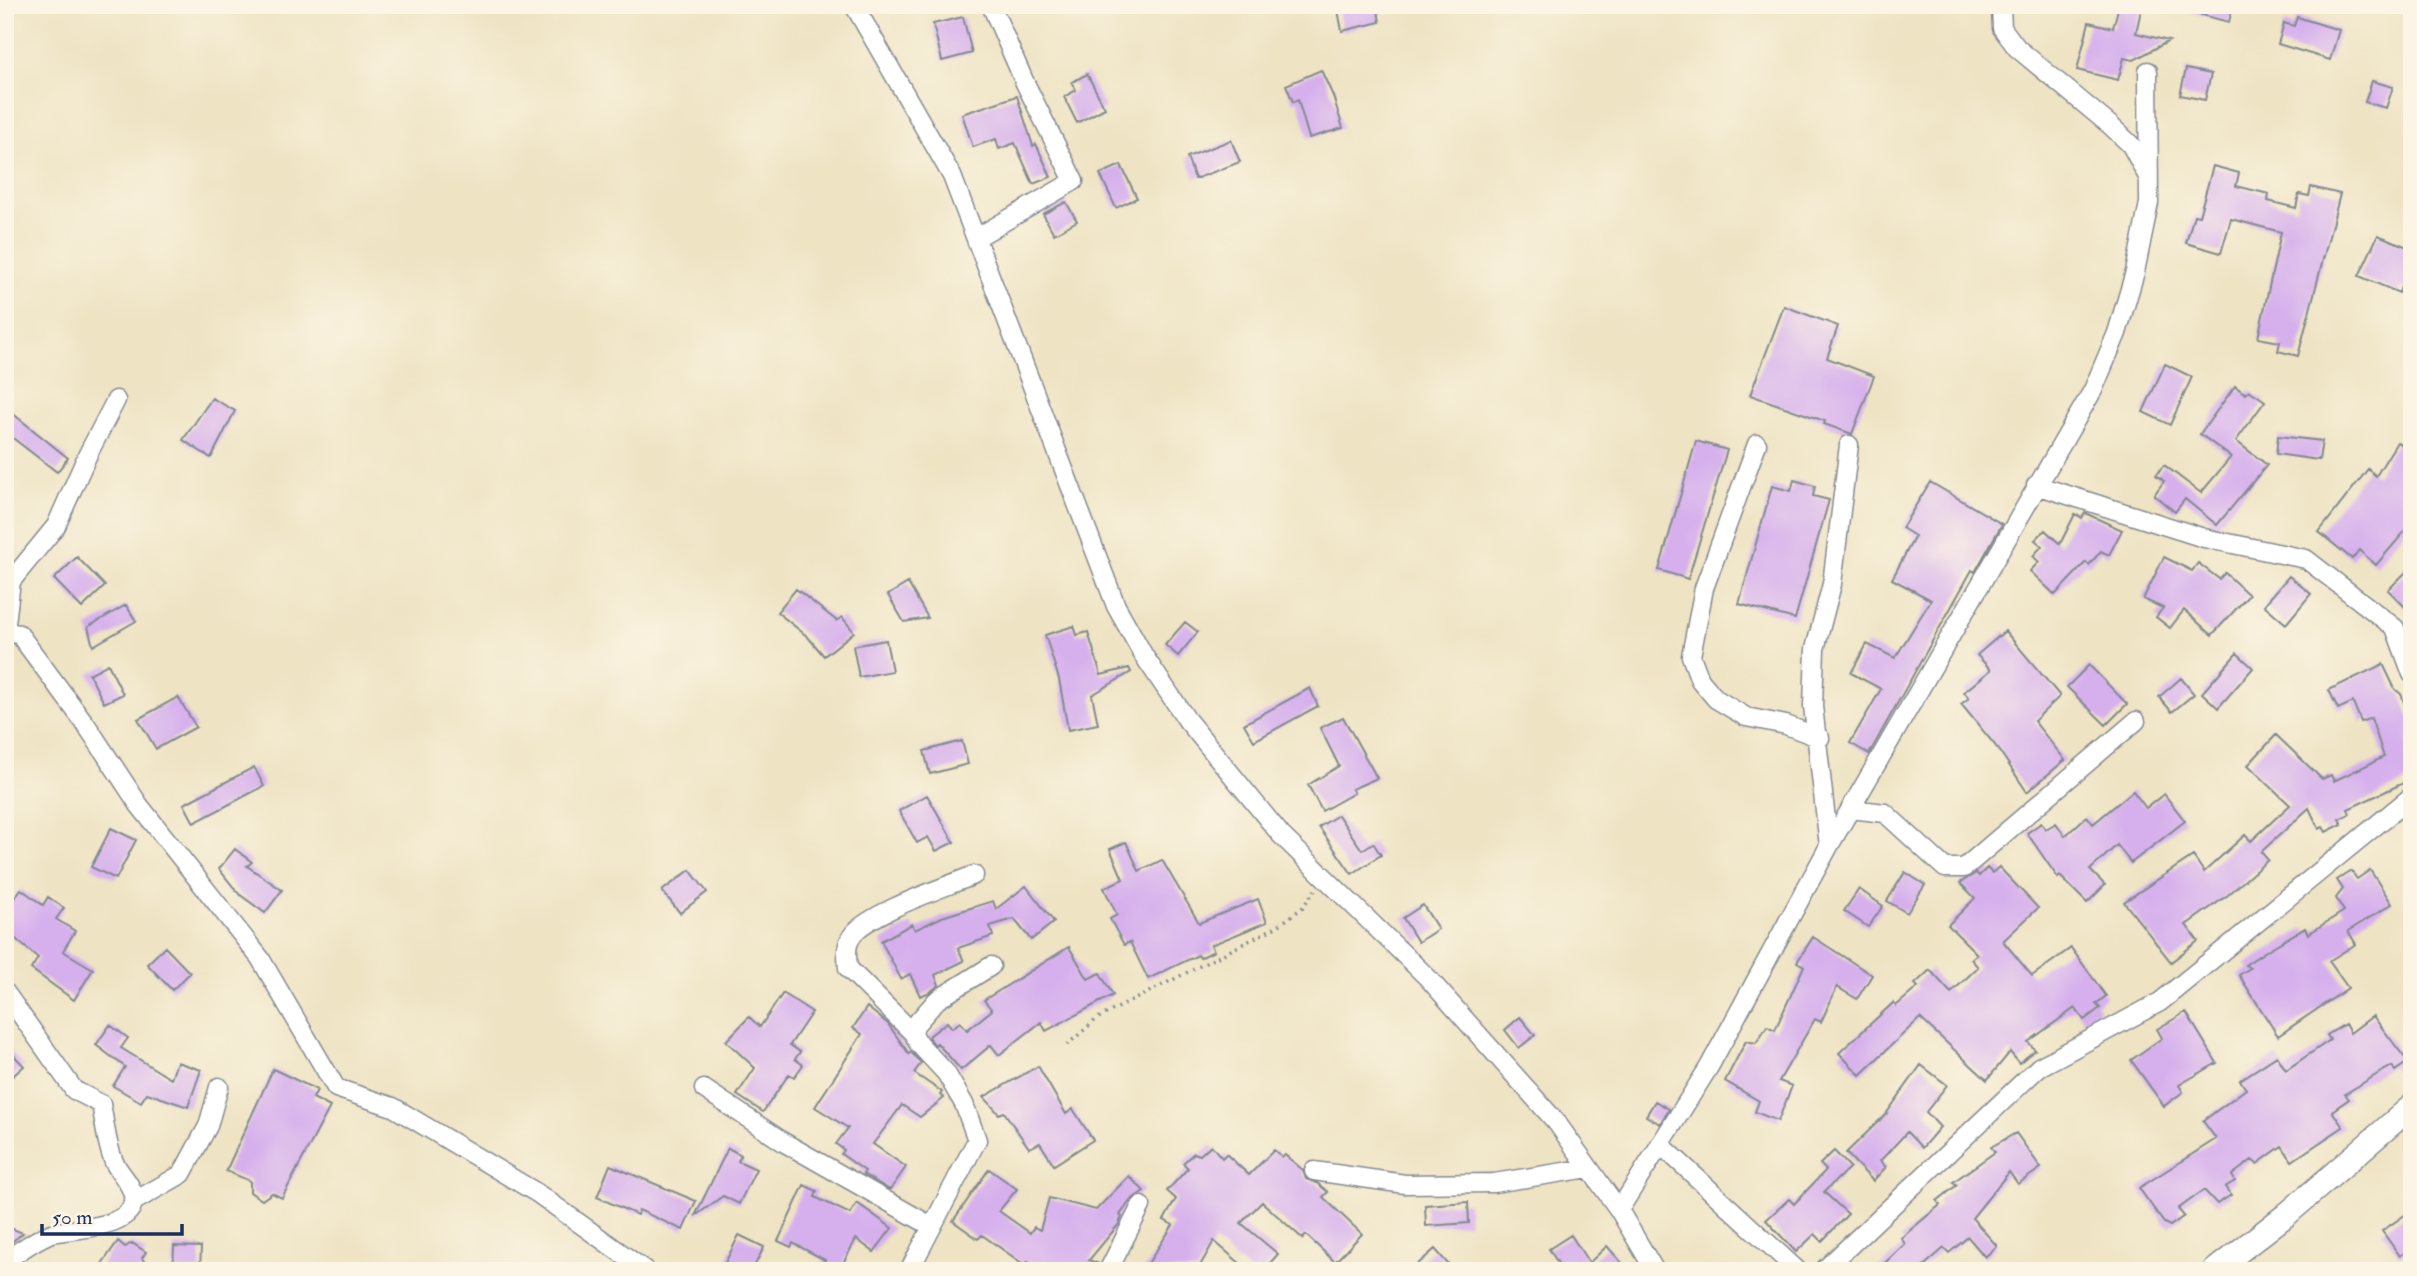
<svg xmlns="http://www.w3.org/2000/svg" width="2417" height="1276" viewBox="0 0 2417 1276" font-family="'IM FELL Double Pica',serif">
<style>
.building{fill:#d6b0ed}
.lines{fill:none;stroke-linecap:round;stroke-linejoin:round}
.minor-casing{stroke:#848990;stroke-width:21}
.tertiary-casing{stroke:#848990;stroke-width:26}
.path{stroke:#848990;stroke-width:3.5;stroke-dasharray:2 5;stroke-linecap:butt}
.minor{stroke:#fff;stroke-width:18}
.tertiary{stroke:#fff;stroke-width:23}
</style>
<rect width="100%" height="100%" fill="#fcf5e5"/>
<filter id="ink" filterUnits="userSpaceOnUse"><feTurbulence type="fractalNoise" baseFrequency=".0143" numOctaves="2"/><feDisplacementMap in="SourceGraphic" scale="14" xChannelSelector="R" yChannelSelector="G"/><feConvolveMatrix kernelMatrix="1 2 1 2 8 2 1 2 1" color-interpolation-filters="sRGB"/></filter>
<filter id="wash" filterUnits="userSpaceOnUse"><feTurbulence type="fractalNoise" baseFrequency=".00686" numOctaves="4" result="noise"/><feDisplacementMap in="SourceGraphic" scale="28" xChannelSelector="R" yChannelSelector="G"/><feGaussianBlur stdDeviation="1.57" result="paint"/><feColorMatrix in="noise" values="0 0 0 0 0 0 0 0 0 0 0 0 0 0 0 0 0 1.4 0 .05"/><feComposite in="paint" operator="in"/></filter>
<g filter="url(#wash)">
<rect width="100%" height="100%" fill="#eee3c3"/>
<g id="blocks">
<path class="building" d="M1337,5H1377L1380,22L1342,31Z
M2119,5H2142L2136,33L2169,41L2134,60L2124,58L2118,80L2077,70L2089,22L2113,28Z
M2184,5H2233L2229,22L2183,10Z
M963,17L972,53L942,61L933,24Z
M2297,17L2339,30L2330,60L2278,44L2284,23L2294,26Z
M2186,69L2211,74L2205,100L2180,95Z
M1321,70L1333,96L1343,128L1309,138L1298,100L1293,102L1286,85Z
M1087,74L1105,108L1077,123L1064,97L1076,90L1072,82Z
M2372,81L2393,87L2386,108L2365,102Z
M1017,96L1033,146L1036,144L1051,177L1033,184L1015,143L999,149L996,139L973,147L962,114Z
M1231,140L1240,162L1195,179L1187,157Z
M1121,165L1137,198L1116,208L1100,174Z
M2213,166L2239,173L2236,186L2269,194L2268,201L2296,208L2299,194L2309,196L2311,187L2340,194L2298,356L2278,351L2280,342L2258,338L2281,232L2231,219L2221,253L2186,243L2194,215L2199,216Z
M1066,202L1077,221L1054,234L1043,214Z
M2378,235L2412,249V292L2401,287L2399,293L2359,276Z
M1784,306L1838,326L1827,358L1874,376L1852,434L1824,424L1825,421L1750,395Z
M2165,364L2192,377L2170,425L2143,412Z
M2235,386L2246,394L2249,390L2265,401L2236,441L2267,465L2217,525L2185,499L2175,512L2154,495L2164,481L2156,475L2164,465L2201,493L2231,457L2200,434Z
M212,398L235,411L211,458L183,440Z
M12,413L68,458L57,472L5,432V421Z
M2278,436L2322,441L2319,460L2276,454Z
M1696,441L1727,450L1688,579L1659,570Z
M2397,442L2412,450V523L2376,565L2359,550L2352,559L2319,532L2368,469L2376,476Z
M1794,480L1815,486L1813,496L1829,500L1795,619L1739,604L1772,486L1791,491Z
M1930,482L2002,524L1975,572L1972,570L1869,754L1850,743L1881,689L1851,673L1867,644L1895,658L1931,600L1892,579L1915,536L1902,528Z
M2085,513L2122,530L2109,555L2101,551L2089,565L2086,562L2055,595L2030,571L2039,562L2033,556L2042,546L2035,540L2045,530L2060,544L2075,514L2082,518Z
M77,557L105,586L82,608L54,579Z
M2164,557L2192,571L2198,563L2219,579L2225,573L2249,595L2212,635L2184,610L2170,628L2156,617L2163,608L2143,599Z
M2412,566V614L2388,590Z
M2289,576L2311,594L2286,624L2264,605Z
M908,583L928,618L904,622L888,595Z
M796,589L837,621L842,617L854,632L824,656L808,637L777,612Z
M126,605L136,621L93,646L88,627Z
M1185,622L1198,632L1178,656L1165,645Z
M1074,626L1077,635L1088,632L1101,675L1129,668L1131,672L1092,695L1098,724L1068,730L1059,679L1045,635Z
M2005,631L2060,696L2034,721L2065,760L2027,792L1999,750L1961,704L1969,698L1964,692L1991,670L1977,655Z
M886,640L892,671L859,677L853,646Z
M2237,653L2253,668L2218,708L2202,693Z
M108,664L123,694L104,703L89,674Z
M2383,664L2395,689L2401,694L2412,724V779L2348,809L2350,814L2339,819L2342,824L2326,832L2323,827L2319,829L2309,808L2261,852L2268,860L2228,895L2186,925L2198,941L2171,962L2124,902L2193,856L2204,872L2245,835L2251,841L2290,805L2248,765L2276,735L2322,779L2331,775L2334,781L2384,757L2371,718L2361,722L2353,702L2338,709L2329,690Z
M2089,665L2127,704L2106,725L2067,687Z
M2181,678L2194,694L2172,712L2159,697Z
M1310,688L1318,706L1254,741L1244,724Z
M178,697L196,727L156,749L138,719Z
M1343,717L1377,778L1352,789L1354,793L1322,811L1308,785L1339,766L1320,728Z
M962,741L968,764L930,774L924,751Z
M254,767L264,786L194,823L184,804Z
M2133,791L2146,808L2164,794L2185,821L2131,863L2117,845L2090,870L2105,885L2087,903L2060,876L2058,878L2027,833L2041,823L2046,829L2056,823L2065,836L2087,816L2093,824Z
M927,795L954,842L936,851L928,837L917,843L899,811Z
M1338,815L1362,850L1373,843L1381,855L1352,874L1319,827Z
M111,828L136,840L116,879L91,867Z
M1126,842L1139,871L1162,860L1199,923L1258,899L1267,922L1211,945L1214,951L1200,958L1198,955L1148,979L1130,942L1124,945L1110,919L1117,915L1104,888L1123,879L1110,849Z
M235,849L252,862L247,866L282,890L265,913L239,894L219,869Z
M1999,867L2038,908L2003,941L2032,976L2071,948L2106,996L2096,1004L2100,1008L2084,1020L2075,1008L2028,1042L2035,1050L2019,1063L2010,1052L1987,1080L1920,1018L1860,1075L1839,1053L1893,1003L1896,1006L1918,987L1915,984L1930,970L1951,993L1978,967L1971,959L1977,954L1948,925L1975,898L1960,883L1976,873L1979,876L1987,868L1992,873Z
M690,870L707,892L680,913L662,891Z
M2370,870L2392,904L2348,931L2356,944L2329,961L2348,988L2278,1036L2239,975L2250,968L2245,965L2269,949L2305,928L2308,934L2344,911L2336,898L2343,889L2337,880L2351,871L2357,879Z
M1905,872L1925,885L1907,913L1887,901Z
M1026,886L1054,922L1031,940L1014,919L990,926L993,936L958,948L964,961L935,975L939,985L930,992L920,996L910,974L901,979L881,941L912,924L915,930L942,917L993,901L996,909Z
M21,889L43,905L48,897L64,908L56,919L75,931L63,951L93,969L74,1000L31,969L38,958L5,930V911Z
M1859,889L1883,906L1868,927L1844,911Z
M1423,905L1438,929L1418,942L1403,918Z
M1813,937L1872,975L1857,999L1837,987L1821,1022L1815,1019L1779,1081L1792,1086L1778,1121L1755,1112L1759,1101L1725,1081L1746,1041L1756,1043L1767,1026L1775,1030L1804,966L1797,962Z
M165,947L190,973L172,990L147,964Z
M1069,947L1088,979L1100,973L1113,995L1046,1031L1041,1022L999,1055L991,1045L961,1070L937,1043L935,1045L928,1037L947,1022L952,1028L960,1022L967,1030L992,1010L984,1000Z
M783,993L812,1012L790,1045L800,1052L795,1059L803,1065L794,1077L789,1074L763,1112L737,1095L755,1068L726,1041L749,1017L760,1027Z
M867,1007L888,1024L909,1054L911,1052L921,1063L914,1073L942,1092L940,1095L944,1098L920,1117L902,1105L873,1144L906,1167L890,1190L863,1174L865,1171L841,1154L844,1150L836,1144L848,1128L815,1107L862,1034L853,1028Z
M2186,1012L2217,1063L2179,1085L2183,1092L2164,1106L2131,1060L2162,1038L2157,1029Z
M2373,1016L2408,1062L2395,1071L2392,1066L2381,1072L2345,1094L2349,1099L2332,1111L2343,1127L2292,1161L2282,1146L2257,1164L2252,1160L2232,1175L2235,1181L2225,1187L2231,1195L2217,1204L2204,1190L2178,1209L2184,1216L2170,1226L2164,1223L2139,1188L2216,1139L2203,1121L2246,1089L2240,1080L2277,1056L2286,1070L2330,1040L2327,1035L2345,1024L2350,1033Z
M1520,1017L1535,1035L1519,1048L1505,1030Z
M110,1025L128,1038L121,1048L171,1079L177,1062L201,1070L188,1107L147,1093L141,1102L113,1086L125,1067L96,1045Z
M5,1046L24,1066L5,1083Z
M1921,1065L1947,1085L1926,1112L1940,1127L1922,1148L1907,1132L1880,1161L1886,1167L1873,1181L1846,1153L1886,1114Z
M1038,1066L1066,1114L1073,1109L1093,1140L1054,1165L1040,1143L1029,1148L1004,1112L999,1114L984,1097Z
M273,1069L317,1090L313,1098L330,1107L282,1198L272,1193L262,1200L250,1192V1181L226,1171Z
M1655,1101L1669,1109L1660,1124L1646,1116Z
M2016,1133L2041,1168L2018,1184L2009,1172L1972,1218L1997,1246L1985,1257L1968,1237L1949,1253L1944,1248L1918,1271H1876L1905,1244L1901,1238L1940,1205L1937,1201L1957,1185L1953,1182L1995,1152L1991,1147Z
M1211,1145L1222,1158L1226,1154L1249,1175L1274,1150L1282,1157L1285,1155L1303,1170L1306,1179L1317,1183L1328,1192L1323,1197L1362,1234L1335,1262L1306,1235L1303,1239L1262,1202L1241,1223L1278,1254L1263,1271H1249L1214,1241L1197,1271H1143L1173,1225L1164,1220L1176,1199L1167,1191L1188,1168L1183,1163L1194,1153L1200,1155Z
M728,1148L741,1155L738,1161L756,1169L739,1204L723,1196L695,1216Z
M1834,1151L1850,1167L1824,1192L1848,1214L1822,1241L1815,1234L1796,1252L1766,1220L1789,1199L1794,1204L1826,1170L1820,1164Z
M610,1165L696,1201L683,1230L639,1210L637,1215L597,1197Z
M989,1169L1017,1189L999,1211L1030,1233L1034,1227L1040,1230L1049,1198L1096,1210L1129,1176L1144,1191L1131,1200L1120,1215L1122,1217L1119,1224L1089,1260L1099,1264L1097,1271H1045L1028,1261L1026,1266L982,1235L978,1239L953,1221Z
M804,1185L817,1191L815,1197L850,1214L857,1203L892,1228L874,1252L856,1239L839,1271H819L825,1260L793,1243L791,1247L778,1241Z
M1468,1202L1469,1223L1426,1226L1425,1205Z
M2412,1210V1247L2400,1256L2382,1231Z
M5,1226L23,1233L5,1247Z
M739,1235L764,1247L752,1271H721Z
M1571,1235L1589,1263L1607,1246L1629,1271H1563L1549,1249Z
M118,1241L125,1247L132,1243L146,1252L142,1258L146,1264L141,1271H97Z
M174,1246L201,1247L200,1271H173Z
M1435,1249L1454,1271H1410Z"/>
</g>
</g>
<g filter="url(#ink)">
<use href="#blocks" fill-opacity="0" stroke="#848990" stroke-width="2"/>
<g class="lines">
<defs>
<path id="minor" d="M854,5L952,176L1116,606L1144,656L1187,720L1281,835L1428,978L1557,1123L1619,1210L1655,1271
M2004,5L2001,8L2002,28L2017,48L2111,126L2131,145L2148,177
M976,238L1074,181L1025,83L991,5
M1757,444L1704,588L1691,656L1700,680L1716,699L1746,717L1786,725L1820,738
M2036,485L2204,538L2306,559L2395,628L2412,674
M5,632L19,634L87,726L139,805L260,958L336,1088L393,1107L537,1193L646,1271
M5,632L11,581L56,526L88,454L116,400
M1851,809L1885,813L1945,868H1964L2136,721
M1829,846L2093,390L2117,333L2135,272L2149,203L2148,71
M5,992L74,1090L101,1104C105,1123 106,1144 114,1162C120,1174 131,1183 133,1195C138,1229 74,1228 52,1233C36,1238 19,1252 5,1261
M913,1033L848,968C847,956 845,946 852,936C865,914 948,886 974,875
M704,1089L785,1143L931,1226
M1660,1144L1798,1271
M1314,1171L1405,1184L1494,1183L1589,1168
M133,1202L182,1174L208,1126L219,1087
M1619,1210L1709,1067L1829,846L1813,706L1815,649L1832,584L1849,445
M909,1271L977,1140L964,1104L946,1073L918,1043L913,1033L915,1025L937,1000L991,966
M1108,1271L1141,1206
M1823,1271L2039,1067L2160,1002L2412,796"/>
<path id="tertiary" d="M2214,1271L2286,1215L2412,1106"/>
</defs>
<use href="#minor" class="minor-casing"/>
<use href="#tertiary" class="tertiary-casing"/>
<path class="path" d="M1067,1045L1098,1018L1278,926L1302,908L1315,890"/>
<use href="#minor" class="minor"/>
<use href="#tertiary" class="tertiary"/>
</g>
</g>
<rect width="2417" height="1276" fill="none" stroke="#fcf5e5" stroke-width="28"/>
<path d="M42 1224v10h140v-10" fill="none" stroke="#1b2f5e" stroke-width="3.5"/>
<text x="52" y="1224" font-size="21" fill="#1b2f5e" stroke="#fcf5e5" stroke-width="5" paint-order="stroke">50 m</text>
</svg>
